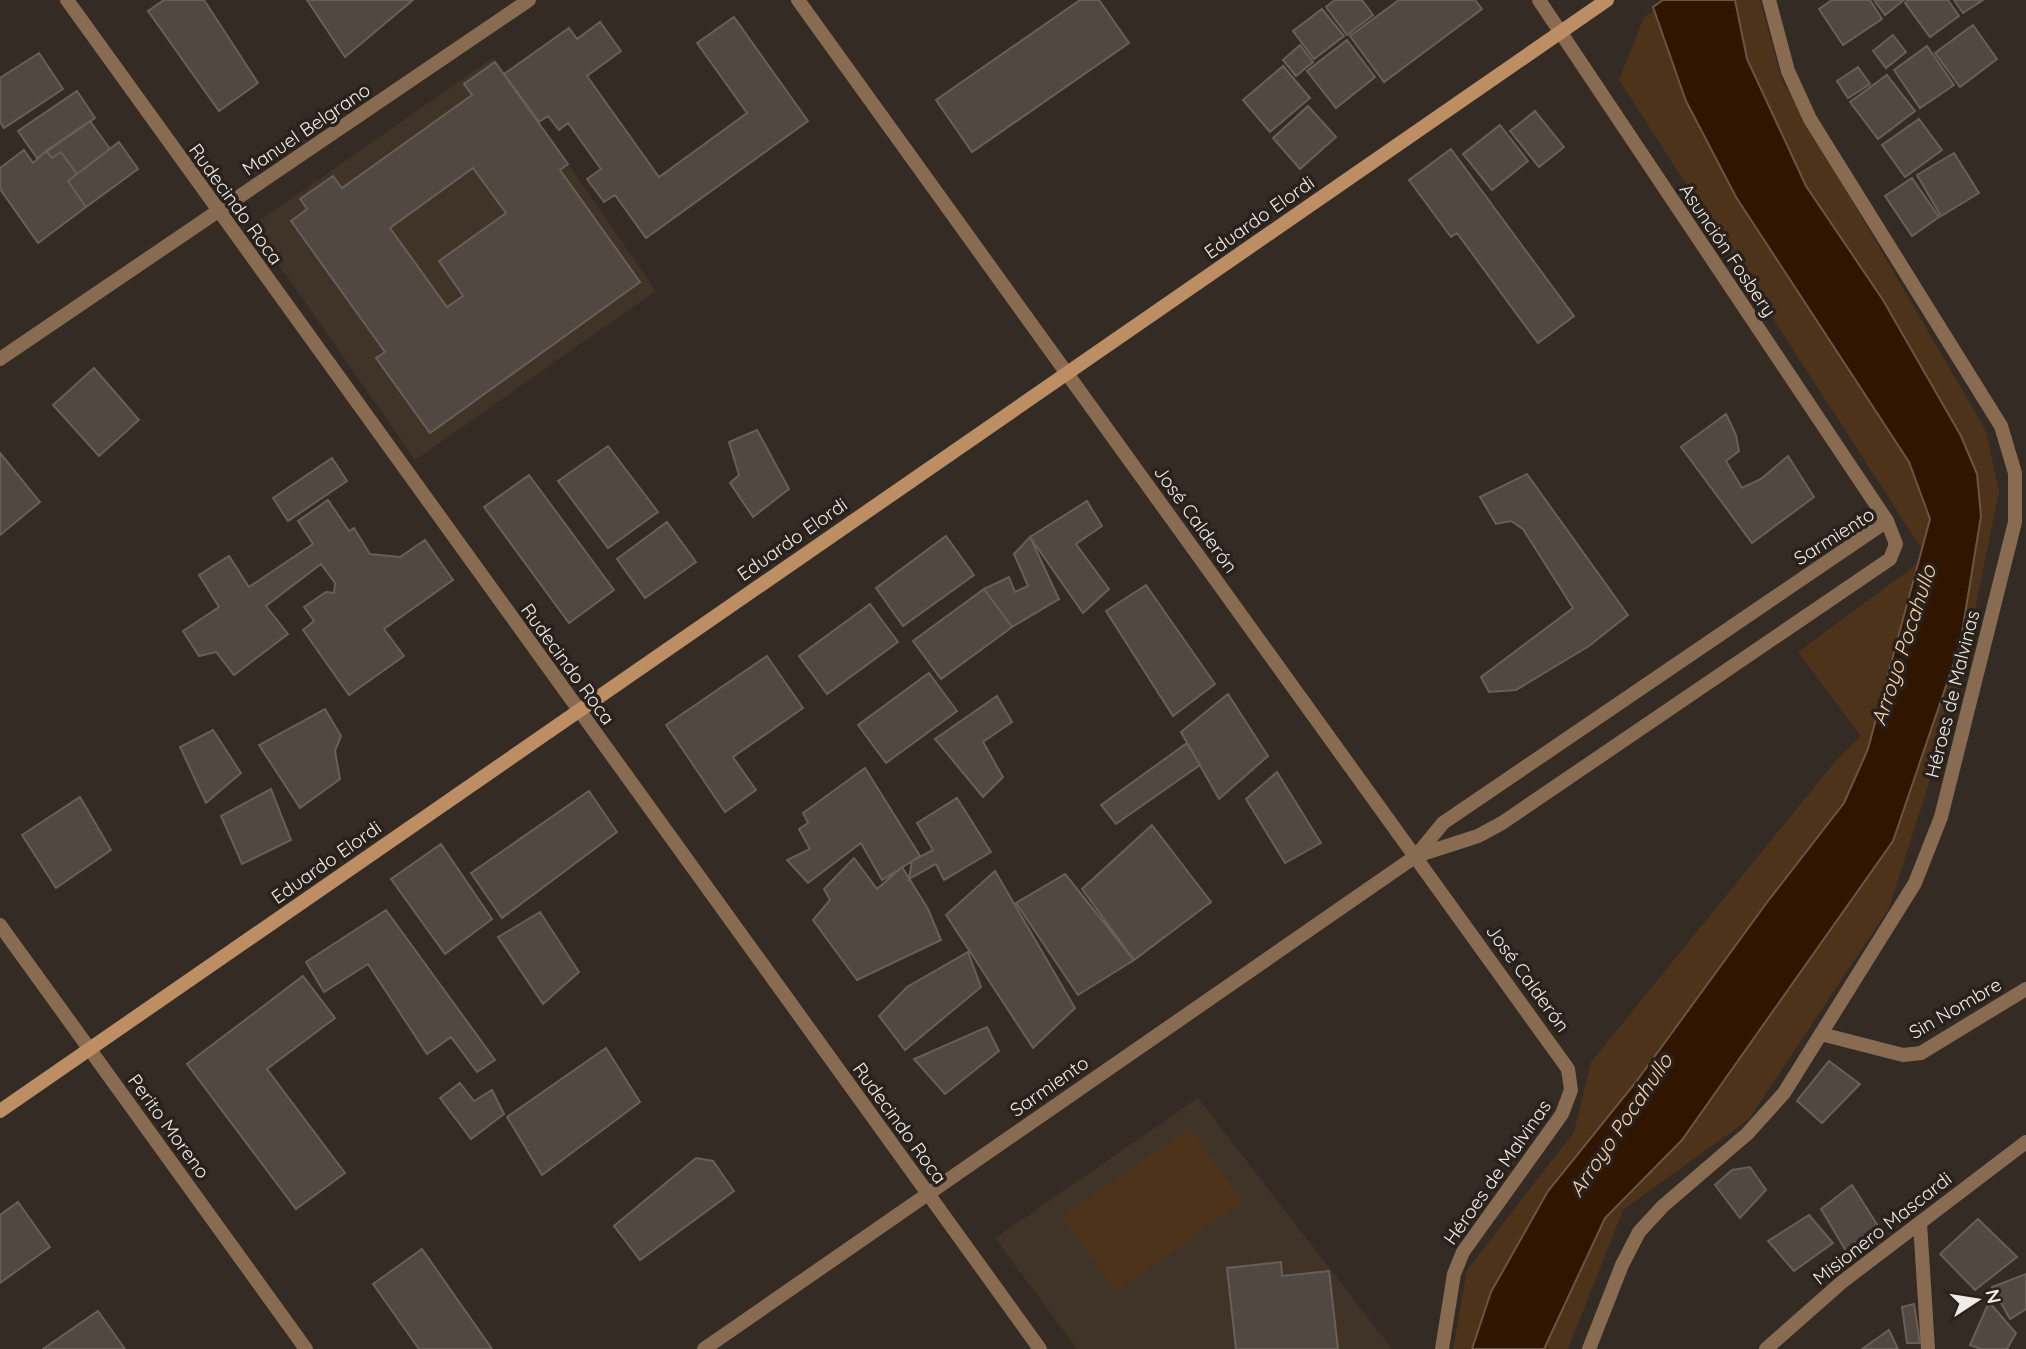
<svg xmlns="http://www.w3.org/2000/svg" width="2026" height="1349" viewBox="0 0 2026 1349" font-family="Quicksand,sans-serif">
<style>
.built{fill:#403429}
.green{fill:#4e331b}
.water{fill:#301500;stroke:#6a5545;stroke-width:2}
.building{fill:#504841;stroke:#685f58;stroke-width:2;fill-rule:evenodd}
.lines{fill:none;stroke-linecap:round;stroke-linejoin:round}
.minor{stroke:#896b51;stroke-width:14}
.secondary{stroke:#bd8d64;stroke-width:14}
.labels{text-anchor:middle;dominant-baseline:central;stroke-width:7;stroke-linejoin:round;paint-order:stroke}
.street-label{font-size:19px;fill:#f1ebe7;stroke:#29211b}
.water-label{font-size:21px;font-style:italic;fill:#fdd0aa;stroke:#29211b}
</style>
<rect width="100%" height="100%" fill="#332b24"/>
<path class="built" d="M494,57L656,291L415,460L252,226Z
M1198,1098L1392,1349H1077L995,1238Z"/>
<path class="green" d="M1670,0H1760L1782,80L1986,431L1999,492L1958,692L1889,908L1749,1119L1623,1210L1568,1349H1453L1467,1270L1574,1132L1591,1062L1833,764L1861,736L1798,652L1927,557L1619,80L1644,17Z
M1190,1128L1242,1202L1115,1291L1063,1216Z"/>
<path class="water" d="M1663,0H1735L1747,59L1806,186L1883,300L1961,436L1977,474L1981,516L1960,645L1893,841L1682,1140L1605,1218L1544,1349H1472L1491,1292L1548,1191L1636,1082L1768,901L1844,803L1868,749L1930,519L1909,462L1736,197L1686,101L1653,7Z"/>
<path class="building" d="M164,0H204L258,83L219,111L148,11Z
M307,0H413L345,57Z
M1080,0H1099L1129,43L972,152L936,100Z
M1335,0H1362L1373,15L1347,35L1326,7Z
M1399,0H1475L1482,9L1384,82L1350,36Z
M1832,0H1870L1882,19L1843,45L1819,9Z
M1874,0H1904L1885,15Z
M1908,0H1948L1959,16L1930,37L1905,3Z
M1954,0H1983L1963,13Z
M1322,9L1344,36L1314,59L1293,31Z
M734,17L808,121L646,238L615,195L604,202L587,179L601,169L568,123L559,130L548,116L539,122L504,74L569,28L577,39L600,22L621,51L587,76L659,177L747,113L697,43Z
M1973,25L1997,59L1960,87L1935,53Z
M1893,35L1906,52L1886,68L1873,51Z
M1347,40L1375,77L1336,108L1307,71Z
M1300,45L1313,62L1296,76L1283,60Z
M1927,46L1954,85L1920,108L1894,70Z
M39,53L63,89L4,128L0,122V78Z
M495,62L568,164L560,170L640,282L430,433L376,358L385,352L291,221L307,209L300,199L333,176L342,188L472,95L464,84ZM473,168L506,213L439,261L463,296L447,307L390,228Z
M1283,66L1310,98L1270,132L1243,100Z
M1858,67L1870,84L1848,98L1837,81Z
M1887,75L1915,111L1878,139L1850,102Z
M77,91L95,118L37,158L18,131Z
M1308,106L1336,137L1300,169L1273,138Z
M1535,111L1564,147L1539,167L1510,131Z
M1919,119L1942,150L1905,177L1882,145Z
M90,121L110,149L77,174L61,152L52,158L46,151Z
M1500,125L1528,161L1492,190L1463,154Z
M119,142L138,169L86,207L68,181Z
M1451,149L1574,316L1538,343L1457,233L1451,237L1409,180Z
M24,150L33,163L46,151L52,158L61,152L77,174L68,181L86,207L38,243L0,189V168Z
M1954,153L1979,193L1941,216L1917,175Z
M1912,178L1939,217L1912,236L1885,196Z
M94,368L139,420L99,456L53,405Z
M1726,414L1736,435L1739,451L1726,461L1742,488L1761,479L1788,456L1814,497L1752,543L1681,447Z
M757,430L789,489L753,517L730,483L739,475L729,442Z
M608,446L658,512L608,548L558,481Z
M0,453L40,502L0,535Z
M332,458L347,481L288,521L273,498Z
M1527,474L1628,615L1589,646L1516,690L1489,692L1481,677L1573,608L1523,529L1511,521L1496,524L1480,497Z
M529,475L614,590L569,623L484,507Z
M328,500L349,531L354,528L370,554L400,557L425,540L453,580L384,629L404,656L349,695L303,630L314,621L304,607L326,592L334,593L335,583L321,564L266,606L288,634L234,675L216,652L199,656L183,631L219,607L199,575L229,556L249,587L313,544L298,521Z
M1087,501L1102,526L1076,544L1109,589L1083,613L1030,537Z
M667,522L696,562L645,598L617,559Z
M946,536L974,575L903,626L876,588Z
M1030,537L1059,599L1012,627L984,589L1009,577L1015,592L1028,586L1014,554Z
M1146,585L1215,684L1173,716L1106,611Z
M984,589L1012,627L941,679L913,641Z
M870,604L898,642L827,694L799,656Z
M767,656L803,708L733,757L756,790L725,812L666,725Z
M929,673L957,711L886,763L858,725Z
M1228,694L1268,756L1219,799L1181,732Z
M997,696L1012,722L983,742L1003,777L983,797L935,739Z
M325,709L341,736L335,751L340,779L300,808L259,745Z
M213,730L241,773L206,803L180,747Z
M1187,743L1200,765L1116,824L1101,805Z
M865,768L920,856L882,880L861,843L808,883L787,860L810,849L799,829L808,823L803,813Z
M1277,772L1321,843L1285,863L1246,799Z
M271,789L291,840L242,864L221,816Z
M589,791L617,832L502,918L471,873Z
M80,797L111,850L56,888L22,835Z
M957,798L991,852L944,880L936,864L909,879L912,861L933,850L917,823Z
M1152,825L1211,902L1134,960L1082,889Z
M441,844L492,919L445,954L391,879Z
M854,858L877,889L902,867L928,909L941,940L857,980L813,920L830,900L824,889Z
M995,871L1075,1008L1033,1048L946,915Z
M1065,874L1134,960L1078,995L1016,903Z
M386,910L495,1060L477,1072L451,1037L427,1054L368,964L324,992L306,962Z
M540,912L579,972L543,1004L498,937Z
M968,952L981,987L905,1050L879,1016L907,987Z
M303,976L335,1018L267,1069L345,1173L296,1209L187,1064Z
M987,1027L999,1051L945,1094L914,1059Z
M606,1048L640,1102L542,1175L507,1117Z
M1829,1061L1860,1084L1822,1123L1797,1101Z
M460,1083L474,1101L492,1090L504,1114L471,1139L440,1098Z
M696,1158L713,1161L734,1191L640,1260L614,1226Z
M1750,1167L1766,1190L1740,1218L1715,1185L1732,1170Z
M1852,1185L1880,1229L1849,1256L1821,1209Z
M18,1202L50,1247L0,1283V1215Z
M1809,1215L1833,1243L1794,1271L1768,1241Z
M1978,1219L2017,1257L1975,1290L1940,1254Z
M422,1249L492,1349H419L373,1284Z
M1281,1262L1282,1276L1329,1271L1338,1349H1236L1227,1268Z
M2026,1274V1309L2010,1319L1992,1287Z
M1989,1302L2016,1333L2007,1349H1981L1970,1345Z
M1914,1304L1920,1343H1907L1902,1307Z
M98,1311L125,1349H43Z
M1889,1330L1898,1349H1862Z"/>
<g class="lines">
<path class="minor" d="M67,0L1040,1349
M798,0L1568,1069L1571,1090L1562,1114L1463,1252L1454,1274L1442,1349
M0,359L529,0
M1416,856L1443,823L1887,521
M0,925L306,1349
M1821,1034L1903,1055L1921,1053L2026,989
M1920,1223L1928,1349
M704,1349L1416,856L1478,836L1502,823L1890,559L1896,544L1887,521L1539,0
M1589,1349L1622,1265L1639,1232L1663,1206L1747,1134L1784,1093L1915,883L1941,817L2015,522V473L2001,426L1810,119L1788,71L1769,0
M1766,1349L1842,1282L2026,1142"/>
<path class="secondary" d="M0,1111L1607,0"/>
</g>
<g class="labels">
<g class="street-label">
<text transform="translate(306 129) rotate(-34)">Manuel Belgrano</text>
<text transform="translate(236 204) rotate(54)">Rudecindo Roca</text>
<text transform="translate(1259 217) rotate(-35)">Eduardo Elordi</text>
<text transform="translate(1728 250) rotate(56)">Asunción Fosbery</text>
<text transform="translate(1196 519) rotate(54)">José Calderón</text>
<text transform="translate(1834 536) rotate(-32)">Sarmiento</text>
<text transform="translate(792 539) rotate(-35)">Eduardo Elordi</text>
<text transform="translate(568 664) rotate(54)">Rudecindo Roca</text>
<text transform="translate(1952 694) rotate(-76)">Héroes de Malvinas</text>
<text transform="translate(326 862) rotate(-35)">Eduardo Elordi</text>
<text transform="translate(1528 978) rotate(54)">José Calderón</text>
<text transform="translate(1955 1008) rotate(-30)">Sin Nombre</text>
<text transform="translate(1049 1086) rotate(-35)">Sarmiento</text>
<text transform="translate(900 1123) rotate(54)">Rudecindo Roca</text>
<text transform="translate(169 1126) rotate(54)">Perito Moreno</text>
<text transform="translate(1497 1172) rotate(-55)">Héroes de Malvinas</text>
<text transform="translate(1882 1228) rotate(-38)">Misionero Mascardi</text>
</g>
<g class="water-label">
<text transform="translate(1903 645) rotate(-72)">Arroyo Pocahullo</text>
<text transform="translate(1620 1125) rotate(-56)">Arroyo Pocahullo</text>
</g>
</g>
<g transform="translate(1977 1300) rotate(78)" stroke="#29211b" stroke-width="5" paint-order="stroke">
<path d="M0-5L12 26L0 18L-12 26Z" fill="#f1ebe7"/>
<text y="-10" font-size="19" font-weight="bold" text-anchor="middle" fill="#f1ebe7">N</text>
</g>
</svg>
